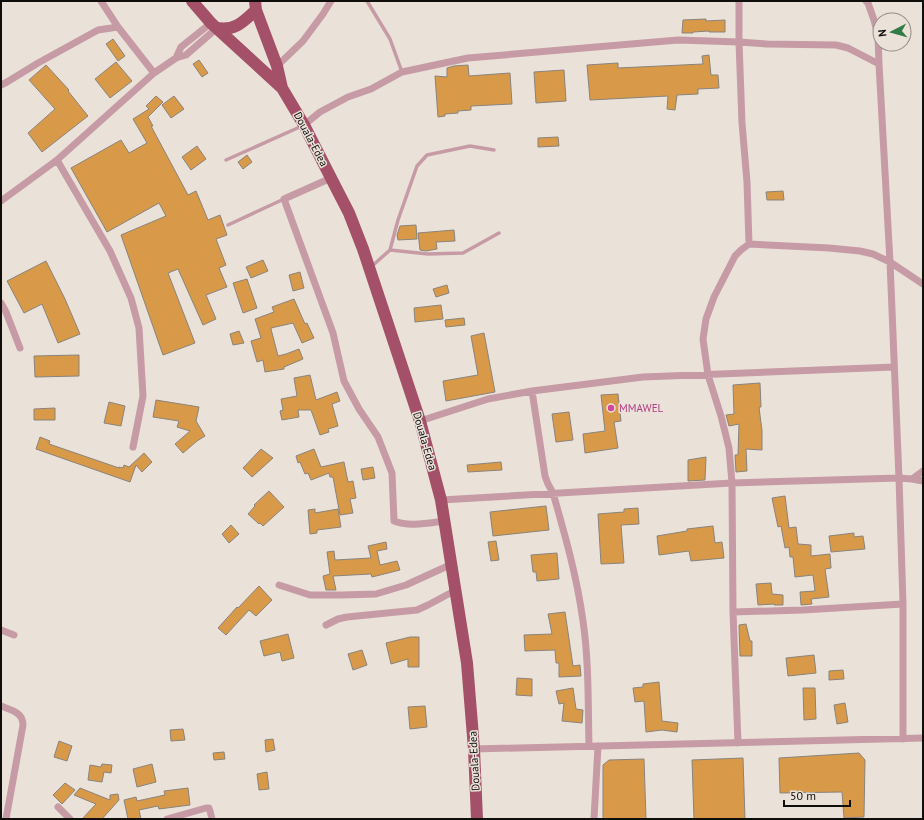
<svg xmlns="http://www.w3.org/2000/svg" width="924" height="820" font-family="'PT Sans',sans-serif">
<rect width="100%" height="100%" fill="#eae2d9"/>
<!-- building -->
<path fill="#d89a49" stroke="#8a837b" d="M706,19V21L725,20V32H709V31L693,32V33H682L683,20Z
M113,39L125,56L118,61L106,44Z
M709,55L711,75H718L719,88L698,89V94L677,95L675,110L667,109L668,96L590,100L587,65L618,63V68L703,64L702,56Z
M199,60L208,73L202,77L193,64Z
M116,62L132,81L110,98L95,79Z
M46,65L69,90L68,91L88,116L42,152L28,133L55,109L29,80Z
M468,65L469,76L510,73L512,104L471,106V110L458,111V113L445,114V116L438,117L435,76L447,77V68L454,66Z
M564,70L566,101L536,103L534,72Z
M156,96L163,102L148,117L153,126H151L188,195L196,191L208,220L220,215L227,235L216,239L226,265L219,268L227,287L206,295L216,319L203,325L178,269L168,273L195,343L163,355L121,235L166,216L159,203L107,232L71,168L121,140L129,153L147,143L133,119L149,109L146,106Z
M174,96L184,109L171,118L162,105Z
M558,137L559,146L538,147V138Z
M197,146L206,159L191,170L182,157Z
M247,155L252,162L243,169L238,162Z
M783,191L784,200H767L766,192Z
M416,225L417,239L398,240L397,235L400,226Z
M454,230L455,241L436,242L437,249L426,251L420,250L418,233Z
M263,260L268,271L251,278L246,267Z
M46,261L65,299L80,334L58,343L42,304L24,313L7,281Z
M300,272L304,288L293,291L289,275Z
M247,279L257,308L243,313L233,283Z
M447,285L449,293L436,297L433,289Z
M294,299L305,324L307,323L314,338L302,343L293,323L271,328V329L278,356L286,354L299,349L303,359L284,367V369L265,372L263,360L257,362L251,341L261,338L255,319L274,312L272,307Z
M441,305L443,319L415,322L414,308Z
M464,318L465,325L446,327L445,320Z
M239,331L244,343L233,345L230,334Z
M484,333L495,392L446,401L443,381L478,375L471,336Z
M79,355V376L35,377L34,356Z
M310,375L316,400L337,392L340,401L332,404L338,426L328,429L329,432L320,435L311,410H298L299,417L282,420L280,411L283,410L281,399L297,396L294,378Z
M760,383L761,407H759L762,431V450L746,449L747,471L736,472L735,455H738L739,424L729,426L726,415L734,414L733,385Z
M618,394L621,421L614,422L618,448L585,453L583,434L605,431L601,395Z
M156,400L199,407L196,421L205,436L197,441L183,453L175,444L190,431L177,427L179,421L153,417Z
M109,402L125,406L121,426L104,423Z
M55,408V420H34V409Z
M569,412L573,440L556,442L552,414Z
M40,437L50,441L49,444L119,468V467L123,468L124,465L129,467L144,453L152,462L142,472L136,465L130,482L36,449Z
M261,449L273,458L252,477L243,468Z
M314,449L321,467L344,462L348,482L353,481L356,498L350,499L353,513L340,515L333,477H330L329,473L311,480L308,473L305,474L300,462L298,463L296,456Z
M706,457L705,480L688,481V460Z
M501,462L502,470L468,472L467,465Z
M373,467L375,478L363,480L361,469Z
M269,491L284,507L263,526L260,523L259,524L248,514L255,506L254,505Z
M785,496L789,528L796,527L798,544L811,545V556L830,554L831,568L825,569L829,597L811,599L812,604L801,605L800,592L815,591L813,575L795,577L793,557H790L789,547L785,548L781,526L778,527L772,498Z
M546,506L549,530L493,536L490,512Z
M638,508L639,524L621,525L624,563L601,564L598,514L624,512V509Z
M315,509V513L338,509L341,527L317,530V533L310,534L308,510Z
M231,525L239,534L229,543L222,534Z
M713,526L715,543L722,542L724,558L691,561L689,551L659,555L657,536L687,531V529Z
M854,533V537L863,536L865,549L831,552L829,536Z
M496,541L499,560L491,561L488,542Z
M386,542L387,549L377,551L380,565L397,561L400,570L372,577L371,574L333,576L336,590H326L323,576L330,574L327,552L334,551L335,560L371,558L368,546Z
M557,553L559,579L537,581L536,572H533L531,555Z
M771,583L772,594L783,595V605H774V604L758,605L756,584Z
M259,586L272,600L256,616L249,610L226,635L218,628L237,607L238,608Z
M565,612L573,666L580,665L581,676L559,677V663H556L555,650L525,651L524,635L552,634L548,614Z
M746,624L750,641H752V656H740L739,625Z
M288,634L294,658L282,661L280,652L264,656L260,641Z
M410,637H419V667H408V659L391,664L386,643Z
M362,650L367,665L353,670L348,654Z
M814,655L816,673L788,676L786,658Z
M843,670L844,679L829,680V671Z
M517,678L532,679V696L516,695Z
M659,682L662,721L678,723L677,732L662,730L646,732L644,701L635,702L633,688L643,687V684Z
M573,688L576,709L583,710L582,723L562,721L564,703L559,704L556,691Z
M803,688H815L816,719L804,720Z
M845,703L848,722L837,724L834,705Z
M425,706L427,727L410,729L408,707Z
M183,729L185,740L171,741L170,730Z
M273,739L275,750L266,752L265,740Z
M59,741L72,746L67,761L54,757Z
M224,752L225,759L214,760L213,753Z
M859,753L865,760L864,817L844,818L842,792L780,793L779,758Z
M743,758L745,819H694L692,760Z
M644,759L646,819H603V765L609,760Z
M102,764L112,765L111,773L104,772L102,782L88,780L90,765L101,767Z
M152,764L156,782L137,787L133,769Z
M267,772L269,789L259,790L257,774Z
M65,783L75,790L62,804L53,795Z
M80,788L110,800V795L118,794L119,800L102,819H82L96,804L74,795Z
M188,788L190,805L159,809L158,806L139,810L141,819H128L124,800L136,797L137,801L165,795L164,791Z"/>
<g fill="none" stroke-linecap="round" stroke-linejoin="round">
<!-- service -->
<path stroke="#c79ba5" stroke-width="3.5" d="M367,1L390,39L402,72
M226,160L302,126
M228,225L284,199
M390,250L428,254L463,253L499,233
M372,266L390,250L398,220L417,166L427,155L470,146L494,150"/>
<!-- minor -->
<path stroke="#c79ba5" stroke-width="7" d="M101,1L118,27L154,73
M739,1V42L742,123L747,182L749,244
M866,1L868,3L874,20L878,36L879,64
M176,58L181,47L211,23
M277,66L303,41L323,14L331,1
M1,85L7,82L38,63L98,30L118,27
M304,125L320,112L348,97L371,89L402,72L468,58L678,40L739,42L767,44L836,45L848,48L879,64L890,262L899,478L903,604V739
M57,160L110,251L131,298L139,328L143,396L133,447
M331,178L284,199L333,333L344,381L359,409L378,437L392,473L394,521C409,527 428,523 444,521
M1,201L57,160L154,73L176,58L186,55L217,28
M1,303L6,312L20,348
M532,391L545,476L548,484L553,493C565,535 577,577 583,621C589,662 588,705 589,746
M420,421L488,399L532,391L643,377L894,367
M912,479L923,471
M441,500L732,483L899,478L912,479L923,481
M279,585L310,595H342L376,594L406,585L452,564
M733,612L803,610L903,604
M326,625L338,619L347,617L417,610L428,605L456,590
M1,630L14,635
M1,706C11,710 23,712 23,725L6,819
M738,743L733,612L732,483L729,448L721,416L708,375L703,339L706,319L714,297L735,256L741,250L749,244L829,248L860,251L873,254L890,262L923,284
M474,749L923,738
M58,807L70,819
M167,819L206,808H209L210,811L212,819
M594,819L598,746"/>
<!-- trunk -->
<path stroke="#a35068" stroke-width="12" d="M192,1L211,23L282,88L304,125L331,178L349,213L363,249L420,421L441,500L467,663L474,749L477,819
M255,1L256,10L277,66L282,88
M217,28C235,31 243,22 256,10"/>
</g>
<!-- markers -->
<circle fill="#d1479c" stroke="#eae2d9" stroke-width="1.5" cx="611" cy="408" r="4"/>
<g text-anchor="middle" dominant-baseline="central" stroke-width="3" stroke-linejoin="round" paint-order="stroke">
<!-- street labels -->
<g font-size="11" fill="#100e0b" stroke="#eae2d9">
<text transform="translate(311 139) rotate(62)">Douala-Edea</text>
<text transform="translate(425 441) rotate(74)">Douala-Edea</text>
<text transform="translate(474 761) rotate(-93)">Douala-Edea</text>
</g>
<!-- hotel labels -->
<g font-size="11" fill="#b23c85" stroke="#eae2d9" text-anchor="start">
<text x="619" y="408">MMAWEL</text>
</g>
</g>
<!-- border -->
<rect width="924" height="820" fill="none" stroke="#100e0b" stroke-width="4"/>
<!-- north arrow -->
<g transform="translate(892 32) rotate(264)"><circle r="19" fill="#eae2d9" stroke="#938d87"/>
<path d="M0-3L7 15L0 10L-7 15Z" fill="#327b47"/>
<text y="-6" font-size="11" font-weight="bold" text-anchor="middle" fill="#100e0b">N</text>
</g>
<!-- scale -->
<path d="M784 800v6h66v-6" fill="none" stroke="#100e0b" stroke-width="2"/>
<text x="790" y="800" font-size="12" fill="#100e0b" stroke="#eae2d9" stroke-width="3" paint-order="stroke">50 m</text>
</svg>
